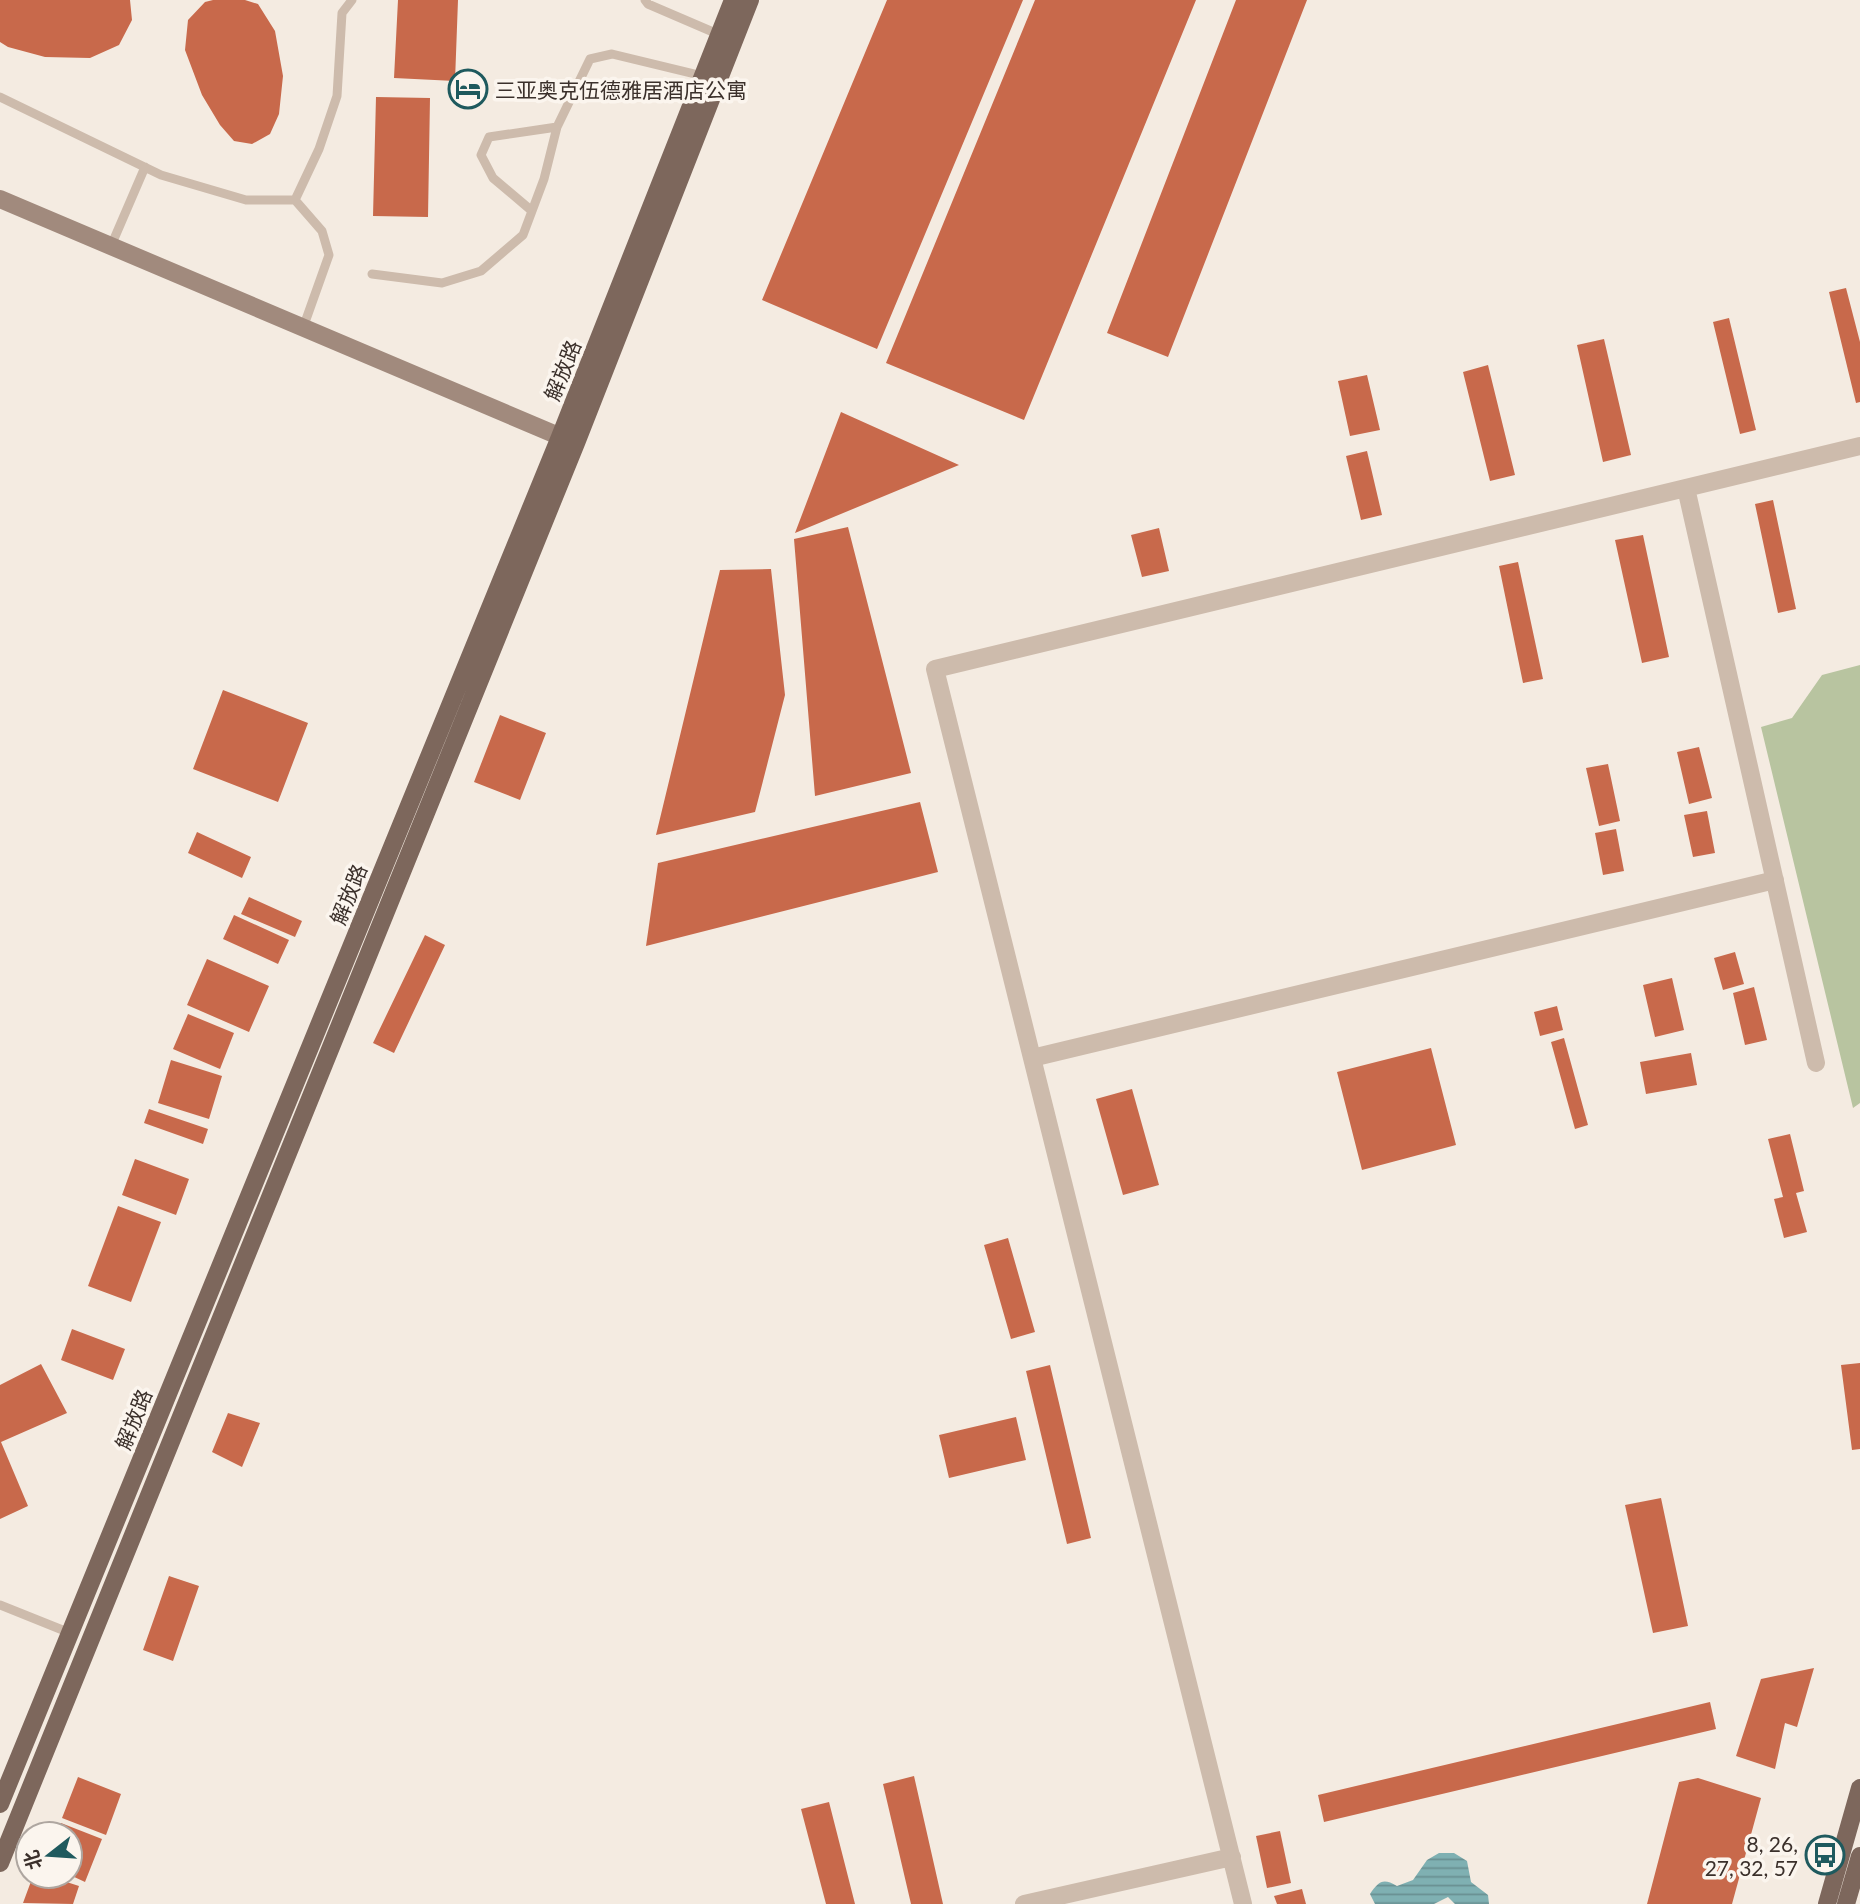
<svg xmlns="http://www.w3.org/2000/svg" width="1860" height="1904" font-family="Lato,'Noto Sans SC',sans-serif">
<defs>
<pattern id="water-rules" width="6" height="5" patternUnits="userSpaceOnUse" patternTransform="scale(1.75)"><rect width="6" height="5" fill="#7fb0b2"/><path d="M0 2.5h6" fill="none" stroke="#699091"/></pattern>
</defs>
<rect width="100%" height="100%" fill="#f4ebe1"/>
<!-- pitch -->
<path fill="#b8c4a0" d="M1860,665V1103L1853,1108L1761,727L1792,718L1822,675Z"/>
<!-- water -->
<path fill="url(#water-rules)" d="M1439,1853H1454L1467,1861L1471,1882L1488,1895L1489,1904H1455L1448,1897L1434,1904H1375L1370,1894C1379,1881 1383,1878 1397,1886L1413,1880L1427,1860Z"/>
<!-- building -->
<path fill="#c8694b" d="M0,0H130L132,20L119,45L90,58L45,57L8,47L0,42Z
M213,0H245L258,4L275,31L283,76L279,114L270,134L252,144L234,141L220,125L202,95L185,50L188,20L205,2Z
M398,0H458L455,81L394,78Z
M887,0H1023L877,349L762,300Z
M1035,0H1196L1024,420L886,363Z
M1236,0H1307L1168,357L1107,333Z
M376,97L430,98L428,217L373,216Z
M1846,288L1860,342V402L1856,403L1829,292Z
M1729,318L1756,430L1740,434L1713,322Z
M1604,339L1631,455L1603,462L1577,345Z
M1488,365L1515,475L1490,481L1463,372Z
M1367,375L1380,430L1350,436L1338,381Z
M841,412L959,465L795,533Z
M1367,451L1382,515L1361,520L1346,456Z
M1773,500L1796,609L1778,613L1755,504Z
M848,527L911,773L815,796L794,539Z
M1159,528L1169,571L1142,577L1131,535Z
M1643,535L1669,657L1642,663L1615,540Z
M1518,562L1543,679L1523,683L1499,566Z
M771,569L785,695L755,812L656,835L720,570Z
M223,690L308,723L278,802L193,769Z
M500,715L546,733L520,800L474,782Z
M1699,747L1712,798L1689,804L1677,752Z
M1608,764L1620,821L1599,826L1586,768Z
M920,802L938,872L646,946L658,863Z
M1707,811L1715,853L1693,857L1684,815Z
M1616,829L1624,871L1603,875L1595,833Z
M197,832L251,857L242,878L188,853Z
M249,897L302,921L295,937L241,914Z
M234,915L289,940L278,964L223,939Z
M425,935L445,945L394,1053L373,1043Z
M1735,952L1744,984L1723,990L1714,958Z
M207,959L269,986L249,1032L187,1005Z
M1672,978L1684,1030L1655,1037L1643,985Z
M1754,987L1767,1040L1745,1045L1733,993Z
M1557,1006L1563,1030L1540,1036L1534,1012Z
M188,1014L234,1033L220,1069L173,1049Z
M1564,1038L1588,1125L1575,1129L1551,1042Z
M1431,1048L1456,1145L1362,1170L1337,1072Z
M1691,1053L1697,1085L1646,1094L1640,1062Z
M171,1060L222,1076L209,1119L158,1103Z
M1132,1089L1159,1185L1123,1195L1096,1099Z
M149,1109L208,1129L203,1144L144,1123Z
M1790,1134L1804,1191L1796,1193L1807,1232L1784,1238L1774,1199L1783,1197L1768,1139Z
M135,1159L189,1179L176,1215L122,1195Z
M118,1206L161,1222L131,1302L88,1286Z
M1008,1238L1035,1332L1011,1339L984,1245Z
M72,1329L125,1349L113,1380L61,1360Z
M1860,1363V1449L1852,1450L1841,1365Z
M41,1364L67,1413L1,1442L28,1506L0,1519V1385Z
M1050,1365L1091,1538L1067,1544L1026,1371Z
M228,1413L260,1423L242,1467L212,1452Z
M1016,1417L1026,1460L949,1478L939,1435Z
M1661,1498L1688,1626L1653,1633L1625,1505Z
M169,1576L199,1586L173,1661L143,1650Z
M1814,1668L1797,1727L1785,1723L1775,1769L1736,1756L1761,1679Z
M1710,1702L1716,1729L1324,1822L1318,1795Z
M914,1776L943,1904H911L883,1784Z
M78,1777L121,1794L106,1835L62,1818Z
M1698,1778L1761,1798L1732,1904H1647L1679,1782Z
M829,1802L855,1904H826L801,1809Z
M61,1823L102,1839L85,1882L70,1875V1834H57Z
M1280,1831L1291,1883L1267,1888L1256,1836Z
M33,1876H48L79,1886L73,1904L23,1903Z
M1302,1889L1306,1904H1277L1274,1896Z"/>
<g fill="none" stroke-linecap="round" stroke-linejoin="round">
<!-- lane -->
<path stroke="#cdbbac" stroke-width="9" d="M645,0L648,4L720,35
M0,97L161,175L246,200H295
M532,211L493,178L481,155L489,137L557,127
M111,246L145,167
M372,274L442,283L481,271L523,235L544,179L557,127L590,59L612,54L703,76
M303,328L329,255L322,231L295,200L319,149L337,96L342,13L352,0
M0,1605L70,1633"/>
<!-- street -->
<path stroke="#cdbbac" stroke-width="18" d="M1686,488L1816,1063
M1032,1058L1775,880
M1024,1904L1232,1857
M1243,1904L935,669L1860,446"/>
<!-- secondary -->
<path stroke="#a18a7d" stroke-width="18" d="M0,199L573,442"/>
<!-- primary -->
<path stroke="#7d675c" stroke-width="18" d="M0,1804L560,437L733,0
M0,1863L576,443L750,0
M1827,1904L1860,1788
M1846,1904L1860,1856"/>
</g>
<!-- icons -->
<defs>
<symbol id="hotel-ring" viewBox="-11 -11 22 22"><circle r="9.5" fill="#fbf5ee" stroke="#1f5a5e" stroke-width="1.5"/><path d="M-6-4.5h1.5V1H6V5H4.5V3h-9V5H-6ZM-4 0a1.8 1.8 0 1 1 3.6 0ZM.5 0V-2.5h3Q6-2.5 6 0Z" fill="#1f5a5e"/></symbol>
<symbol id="bus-ring" viewBox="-11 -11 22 22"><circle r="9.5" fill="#fbf5ee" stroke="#1f5a5e" stroke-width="1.5"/><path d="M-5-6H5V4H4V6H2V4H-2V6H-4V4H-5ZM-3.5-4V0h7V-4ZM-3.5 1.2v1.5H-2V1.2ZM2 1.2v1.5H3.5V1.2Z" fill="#1f5a5e"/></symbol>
</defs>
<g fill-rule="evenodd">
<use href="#hotel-ring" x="446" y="67" width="44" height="44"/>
<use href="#bus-ring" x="1803" y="1833" width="44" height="44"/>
</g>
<g text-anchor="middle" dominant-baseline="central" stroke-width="7" stroke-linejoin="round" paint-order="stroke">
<!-- poi labels -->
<g font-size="21" fill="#3b302b" stroke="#fbf5ee" text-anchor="start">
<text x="495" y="89">三亚奥克伍德雅居酒店公寓</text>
<text x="1798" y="1843" text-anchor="end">8, 26,<tspan x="1798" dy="24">27, 32, 57</tspan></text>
</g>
<!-- street labels -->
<g font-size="21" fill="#3b302b" stroke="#fbf5ee">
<text transform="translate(562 370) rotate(-68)">解放路</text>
<text transform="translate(348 894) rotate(-68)">解放路</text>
<text transform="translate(133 1419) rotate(-68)">解放路</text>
</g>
</g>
<!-- north arrow -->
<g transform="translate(49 1855) rotate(253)"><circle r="33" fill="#fbf5ee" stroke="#aea6a0" stroke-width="2"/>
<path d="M0-5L12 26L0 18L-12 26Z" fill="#1f5a5e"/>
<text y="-10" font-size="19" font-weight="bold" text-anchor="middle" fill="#3b302b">北</text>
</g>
</svg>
